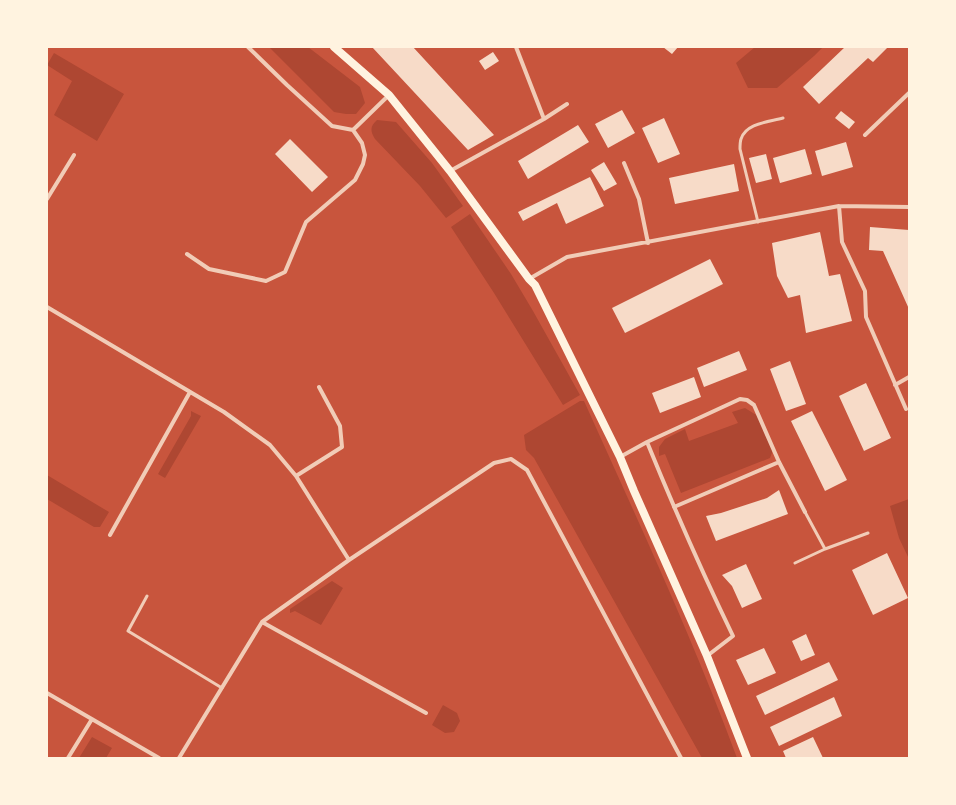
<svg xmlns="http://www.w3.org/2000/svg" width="956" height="805" font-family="'Libre Baskerville',serif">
<rect width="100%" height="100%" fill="#c8553d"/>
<!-- green -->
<path fill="#ae4732" d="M269,47H308L360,87L365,103L356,114H346L334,112Z
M755,47H823L814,56L777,88H748L736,63Z
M54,53L124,94L97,141L54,115L72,81L47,65Z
M377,120L396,122L432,163L463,206L446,218L420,186L375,139C370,131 370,126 377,120Z
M470,214L511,274L533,311L580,395L563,405L494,293L451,227Z
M580,401H584C637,519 692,636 737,758H702L534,458L526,450L524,435Z
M745,408L761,418L774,447L770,458L681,493L665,454L659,456V447L665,439L685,429L689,441L738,423L732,412Z
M191,411L201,416L165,478L158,474L191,416Z
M47,475L109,512L100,527H94L47,499Z
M909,499V559L899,538L890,506Z
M332,581L343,588L321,625L295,611L290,613V609Z
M443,705L457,713L460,721L454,732L445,733L432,725Z
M92,737L112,748L106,758H79Z"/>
<!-- building -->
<path fill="#f7dbc8" d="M372,47H413L494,135L468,150Z
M663,47H678L672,54Z
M845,47H888L873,62L868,58L819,104L803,87Z
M493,52L499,61L485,70L479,61Z
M622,110L635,133L608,148L595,124Z
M841,111L855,122L849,129L835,118Z
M664,118L680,154L658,163L642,128Z
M578,125L589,142L528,179L518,161Z
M290,139L328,177L312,192L275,154Z
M846,142L853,167L822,176L815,151Z
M805,149L812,174L780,183L773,158Z
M766,154L772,179L756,183L749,158Z
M604,162L617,184L604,191L591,170Z
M734,164L739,191L675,204L669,178Z
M590,177L604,206L566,224L557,203L523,221L518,212Z
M870,227L909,230V309L883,251L869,250Z
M820,232L829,276L840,274L852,321L806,333L800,295L788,298L777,276L772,243Z
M710,259L723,284L625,333L612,308Z
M739,351L747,370L704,387L697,368Z
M790,361L806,404L786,411L770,369Z
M694,377L701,397L660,413L652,393Z
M866,383L891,438L864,451L839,396Z
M812,411L847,480L825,491L791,421Z
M779,490L788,514L716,541L706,516L721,513L767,498Z
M887,553L908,598L873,615L852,570Z
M746,564L762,599L742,608L732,586L722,575Z
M806,634L815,655L801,661L792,641Z
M764,648L776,673L748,685L736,660Z
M829,662L838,680L765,715L756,696Z
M834,697L842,716L779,746L770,727Z
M813,737L823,758H786L783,751Z"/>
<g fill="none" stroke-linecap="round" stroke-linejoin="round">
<!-- service -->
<path stroke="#f1ccb7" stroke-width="3" d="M758,222L740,149C740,146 740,142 741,139C746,123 769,122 783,118
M805,512L825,549L868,533
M795,563L825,549
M147,596L128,631L222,688"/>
<!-- minor -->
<path stroke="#f1ccb7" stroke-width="4" d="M248,47L287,85L332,126L353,130L389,95
M516,47L544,119
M865,135L909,93
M624,163L639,199L648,243
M450,171L544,119L567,104
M47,199L74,155
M839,206L842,242L865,291L866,317L906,409
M187,254L209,269L266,281L285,272L306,222L355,180L363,164L365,155L362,143L353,130
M529,279L567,257L839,206L909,207
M47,307L224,412L270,445L296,476L349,560
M895,385L909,377
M647,442C674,508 702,572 733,636L707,656
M620,457L647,442L740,399L747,400L754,405L779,462L805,512
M296,476L342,447L340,426L319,387
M674,507L779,462
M110,535L190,392
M262,622L426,713
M47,693L159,758
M68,758L92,719
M179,758L262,622L349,560L494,463L511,459L527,470L681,758"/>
<!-- secondary -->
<path stroke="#fff3e0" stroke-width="8" d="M334,47L389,95L450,171L529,279L535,285L620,457L634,491L707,656L747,758"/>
</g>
<!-- border -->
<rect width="956" height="805" fill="none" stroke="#fff3e0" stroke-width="96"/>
</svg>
